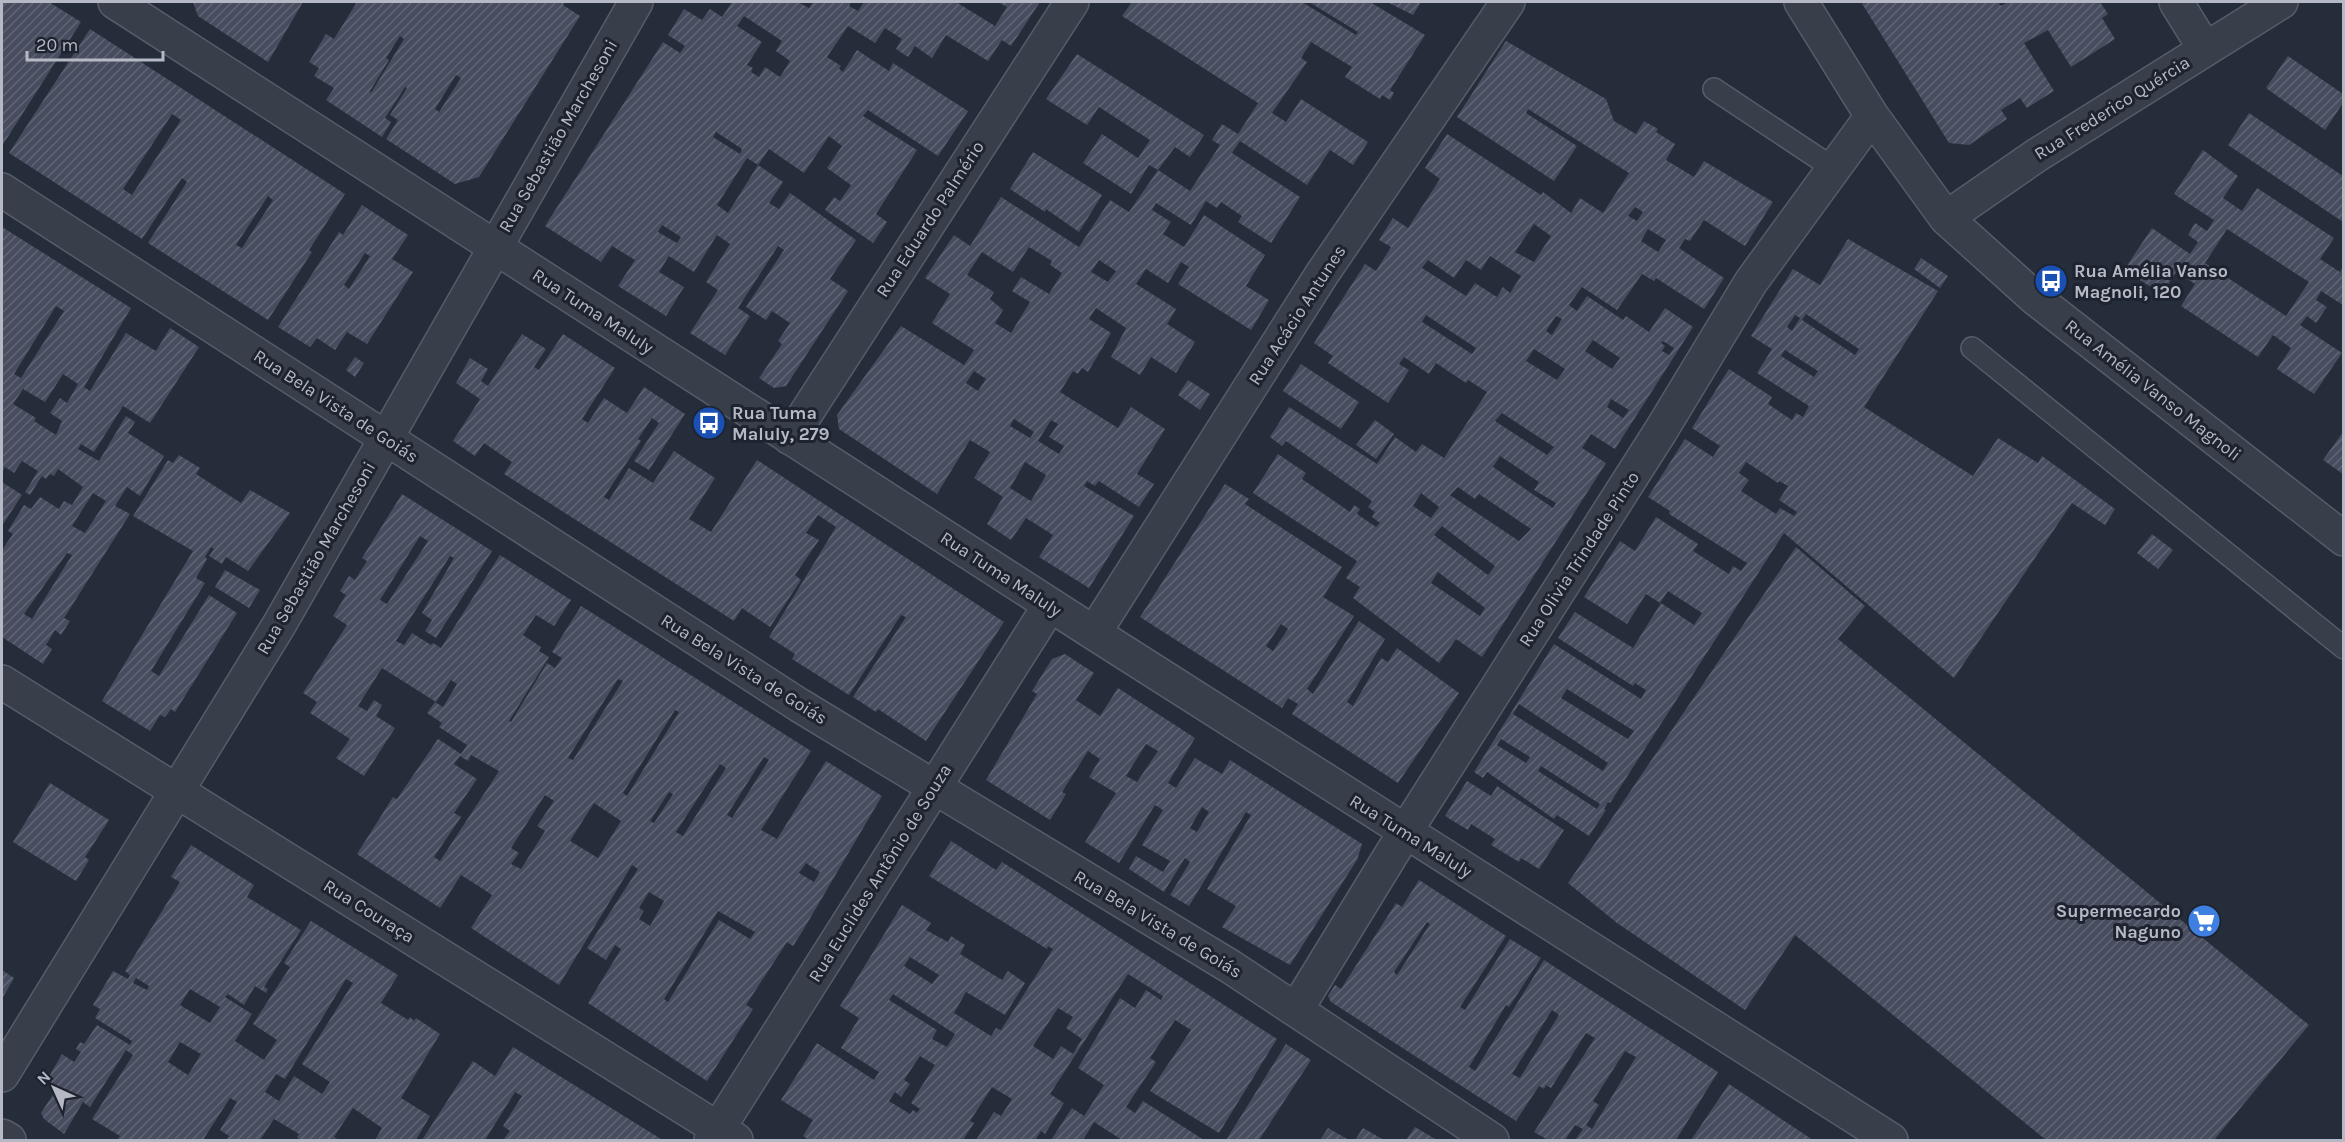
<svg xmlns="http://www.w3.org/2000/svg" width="2345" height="1142" font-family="Karla,sans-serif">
<defs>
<pattern id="building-hatch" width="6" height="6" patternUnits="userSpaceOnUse" patternTransform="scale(1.5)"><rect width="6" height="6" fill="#474d5e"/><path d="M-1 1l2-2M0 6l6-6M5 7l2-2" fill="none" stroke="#5f6574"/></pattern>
</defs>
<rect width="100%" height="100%" fill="#252c3a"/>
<!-- building -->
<path fill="url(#building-hatch)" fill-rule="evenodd" d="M2,2H49L81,22L2,146Z
M193,2H303L268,62L198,16Z
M357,2H565L563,5L580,16L479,177L455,184L386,139L398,120L390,115L407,88L405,87L385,118L391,122L382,137L326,100L334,88L314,76L319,68L309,62L326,34L334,39ZM400,36L404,39L371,93L370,91L389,60L386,58ZM456,75L461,78L439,112L435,109Z
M732,2H798L809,8L813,2H851L849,6L858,11L864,2H956L995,26L1007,7L998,2H1040L1011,46L1002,40L988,61L946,35L932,58L915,46L908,57L896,49L902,39L885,28L875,43L848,26L827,57L841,66L839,69L843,72L857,50L889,71L893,63L968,111L938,156L868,110L863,116L917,150L876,214L887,222L873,243L825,210L834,197L840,201L851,185L827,168L842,146L829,136L804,173L769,149L758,165L783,182L769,203L779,209L790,193L856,240L830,279L848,291L786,386L774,388L759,378L782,344L778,341L790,323L772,311L766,320L746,307L784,250L778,246L738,308L750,316L725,355L690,333L718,290L706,282L730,244L717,235L694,272L669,256L659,272L684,287L666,316L618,286L635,260L612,246L601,262L545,226L663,42L680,53L685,46L668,35L684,9L702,20L710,9L722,17ZM744,16L782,41L776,51L790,61L780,77L765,67L759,77L751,72L753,68L747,65L762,42L737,26ZM716,132L742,149L740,154L713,137ZM747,158L758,165L728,213L717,205ZM662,225L681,237L677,243L658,232Z
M1132,2H1302L1356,35L1358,32L1309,2H1370L1425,35L1390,90L1394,93L1390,100L1382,95L1380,99L1345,77L1352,67L1311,42L1301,58L1307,62L1272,113L1286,122L1301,99L1368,142L1353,165L1330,150L1307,185L1240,141L1232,153L1300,197L1271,243L1238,222L1242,216L1221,202L1217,208L1206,201L1191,225L1156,203L1152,210L1171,222L1163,234L1184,247L1204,215L1265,255L1246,286L1269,300L1251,330L1178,284L1189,267L1181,262L1168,283L1146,269L1136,284L1176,309L1167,324L1195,342L1176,373L1151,357L1140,375L1111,357L1126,328L1096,308L1089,319L1111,333L1088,372L1082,368L1078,374L1073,371L1060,392L1118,428L1131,407L1165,429L1137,474L1154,484L1139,507L1099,481L1095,486L1087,481L1084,486L1134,516L1089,588L1039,557L1053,535L1026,518L1011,540L987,524L1003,497L974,478L990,452L970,440L937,494L839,429L837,415L901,326L964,365L974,350L932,323L950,294L925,278L954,235L970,246L1001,197L1079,247L1110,200L1129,212L1158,170L1190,191L1220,145L1212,140L1222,124L1238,134L1258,103L1122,16ZM1029,247L1052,261L1050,265L1062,273L1049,294L1021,277L1012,291L1030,302L1011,333L995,323L1003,310L990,299L994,292L967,275L982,252L1013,272ZM1099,260L1116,271L1108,282L1091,272ZM974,371L986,379L978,391L966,383ZM1014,419L1034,432L1030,438L1010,426ZM1051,420L1058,424L1049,437L1064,446L1059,454L1038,441ZM1025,462L1046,475L1031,501L1010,488Z
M1387,2H1421L1413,15Z
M1861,2H1998L2001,6L2008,2H2100L2108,14L2102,18L2115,39L2071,67L2048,30L2024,43L2054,91L2027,108L2020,98L2001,110L2007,119L1969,145L1949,143Z
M90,29L345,194L309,250L312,252L268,320L148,243L187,182L182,178L142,239L9,153ZM172,114L181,120L132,195L123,189ZM268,196L273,200L242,248L236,245Z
M1506,41L1606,99L1614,121L1636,134L1644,121L1658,129L1656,132L1675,144L1666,160L1694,177L1704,161L1773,202L1745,246L1704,220L1690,241L1685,239L1679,248L1724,278L1704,309L1656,278L1654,281L1642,274L1617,310L1582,287L1569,305L1577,311L1587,296L1623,320L1626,316L1649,332L1665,308L1693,327L1615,449L1591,434L1582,448L1606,463L1482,657L1456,639L1439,663L1353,598L1360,587L1346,578L1357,561L1253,493L1278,454L1306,473L1302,479L1350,512L1354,505L1360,509L1357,514L1376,527L1380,523L1372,517L1375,512L1368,507L1372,501L1286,441L1282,446L1270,437L1289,407L1377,464L1395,437L1416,452L1422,444L1444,458L1487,392L1468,380L1466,383L1436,363L1429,374L1404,357L1399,364L1409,370L1388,403L1328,363L1333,356L1314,343L1365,264L1376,271L1391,247L1379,240L1393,218L1408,228L1440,179L1425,168L1447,134L1541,195L1543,192L1571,213L1580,198L1603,213L1629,173L1528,109L1526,113L1577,146L1554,181L1457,117ZM1635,207L1643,212L1637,221L1628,216ZM1534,224L1551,236L1534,262L1515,252ZM1648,229L1666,240L1658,252L1641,241ZM1490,256L1521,276L1510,293L1503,287L1497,297L1475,283L1466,296L1422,268L1428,260L1454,278L1466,260L1481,270ZM1426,315L1476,348L1472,354L1422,322ZM1556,316L1562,319L1552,335L1546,331ZM1593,340L1620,358L1612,369L1585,351ZM1663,341L1674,348L1669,355L1662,351L1665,346L1661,343ZM1534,349L1565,369L1557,380L1526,361ZM1611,399L1629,410L1623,418L1607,407ZM1502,413L1554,447L1547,455L1495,421ZM1500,456L1539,482L1534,490L1556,503L1553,508L1493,467ZM1458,487L1475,499L1479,494L1531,529L1519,541L1450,495ZM1421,493L1439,507L1431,518L1413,506ZM1442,526L1495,566L1488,575L1434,535ZM1438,572L1485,608L1480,616L1431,583Z
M1077,54L1204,135L1190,157L1175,147L1158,170L1149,165L1131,194L1083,163L1102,134L1138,158L1150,140L1099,107L1087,125L1046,99Z
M2288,56L2343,94V103L2325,130L2266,88Z
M2249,113L2343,176V222L2228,145Z
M2203,150L2238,176L2223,198L2242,211L2257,188L2334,238L2320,259L2340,272L2343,267V305L2321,291L2316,300L2327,307L2316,323L2307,316L2300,325L2342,353L2314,394L2277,369L2291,348L2273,335L2258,357L2181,306L2195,284L2176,272L2162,294L2124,270L2152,228L2190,254L2198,242L2188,235L2195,223L2207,231L2214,220L2174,194ZM2227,229L2309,282L2286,316L2205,263Z
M1033,152L1102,195L1079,232L1046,209L1045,212L1010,189Z
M362,205L408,235L392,259L413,272L367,344L347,332L335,350L317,338L310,347L278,327L339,232L343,235ZM365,253L370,256L349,289L344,285Z
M2,227L131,308L84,387L90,391L126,333L156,351L170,328L199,347L150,423L123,406L94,452L81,444L78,449L99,461L126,416L135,422L128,433L164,456L140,496L127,487L115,506L130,514L64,618L70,621L61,635L55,630L46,645L52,649L43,664L2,637V550L13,534L8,531L24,505L31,509L40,497L59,509L64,501L72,505L83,487L58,469L54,476L50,474L46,479L42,476L30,495L25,492L38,471L22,461L14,473L5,467L2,473ZM56,306L64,311L21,378L14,374ZM63,374L78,384L67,403L60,398L50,413L62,421L56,435L34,421L36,418L13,404L23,389L45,402ZM93,493L106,501L85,533L72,526ZM67,553L72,555L32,619L24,614Z
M1848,239L1938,291L1864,407L1973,476L1998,438L2038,463L2042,456L2115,509L2105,525L2072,503L1954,678L1784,533L1610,803L1608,802L1604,809L1606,810L1589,836L1557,815L1554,819L1487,772L1483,778L1474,772L1554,644L1641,699L1646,690L1635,683L1633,686L1558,638L1575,612L1633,648L1661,603L1694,625L1702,613L1668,591L1660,603L1646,594L1627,624L1584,597L1620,541L1635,551L1656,517L1698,544L1693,551L1729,574L1733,566L1741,571L1747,563L1669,514L1670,511L1648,497L1685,439L1713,457L1720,446L1692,428L1729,369L1772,397L1768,404L1792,420L1796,413L1803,417L1809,406L1757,373L1772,349L1751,336L1793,269L1820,285ZM1806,314L1859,349L1855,355L1802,320ZM1795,315L1800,318L1792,331L1787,327ZM1785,350L1818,371L1814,377L1781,356ZM1746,462L1778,483L1779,481L1788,486L1779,500L1797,512L1794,516L1780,508L1776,514L1741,491L1749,480L1739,473ZM1567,689L1634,731L1628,739L1561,698ZM1519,704L1608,763L1603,771L1513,714ZM1501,739L1530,757L1526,763L1497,745ZM1541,766L1600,804L1597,809L1538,771Z
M1921,258L1948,276L1940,288L1914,269Z
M522,334L546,349L534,367L539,370L563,334L615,368L582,419L588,423L604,398L627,413L644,387L685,414L649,470L634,461L659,423L652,418L638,439L641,441L604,497L609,500L629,468L653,483L674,451L715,478L689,519L711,532L757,460L1004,622L926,741L878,709L876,712L853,697L906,617L901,615L849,695L792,659L795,654L769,637L836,527L818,515L806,533L819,540L795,575L801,580L770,627L742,608L734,621L504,474L512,462L484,443L475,456L453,441L480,399L456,383L470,358L488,369L481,381L488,386Z
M355,357L364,363L355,377L346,370Z
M1301,364L1359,402L1341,429L1283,391Z
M1188,380L1210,394L1200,410L1178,395Z
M1375,420L1394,434L1376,459L1356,445Z
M2343,432V474L2323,460Z
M179,455L200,468L196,474L241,503L250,490L290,513L248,571L226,557L222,564L209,556L214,549L211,547L205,557L207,559L196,578L205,583L151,671L159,676L209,595L237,613L175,712L171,709L165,717L160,715L150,731L102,701L193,551L133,516L168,460L173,463Z
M2,482L22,495L2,526Z
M1225,484L1249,499L1245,504L1342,567L1323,597L1354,616L1307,689L1313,694L1359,621L1385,639L1347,702L1353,706L1381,658L1388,662L1397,648L1459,693L1398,783L1292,714L1298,704L1288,698L1282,708L1140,617ZM1281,624L1288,629L1273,651L1266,646Z
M402,494L492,551L436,638L425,631L432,620L422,613L454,558L450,556L396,641L404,645L412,633L431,645L433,643L441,648L500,555L571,600L554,626L536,615L523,635L541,647L539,651L549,657L509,721L511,722L547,663L555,668L562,658L552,652L581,606L811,751L761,830L777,839L826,761L882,796L802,932L793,946L787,942L746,1005L753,1009L707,1081L588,1003L621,949L615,945L606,960L587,948L638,869L632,865L559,985L471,928L492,895L483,889L461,875L440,908L357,854L393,797L397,799L438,739L461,754L467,745L439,727L442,723L427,713L435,702L443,707L457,684L451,680L436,702L382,668L358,706L367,711L374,700L382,705L376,716L395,728L364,776L336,758L350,739L310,713L317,702L303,693L347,625L333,616L346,595L340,591L349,576L355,580L367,561L362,558ZM420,536L428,541L387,604L380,600ZM618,679L623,681L608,704L573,760L568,758ZM675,710L679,712L627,796L623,793ZM471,755L499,771L440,861L434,857L461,817L454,813L477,779L454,764L460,756L468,761ZM764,757L769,760L732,818L727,815ZM720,764L726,768L683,836L676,832ZM669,792L673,794L654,823L650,821ZM545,795L554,801L537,826L545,831L521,869L511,864L519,853L511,848ZM594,803L621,821L598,858L570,841ZM806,863L820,872L814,882L799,873ZM649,892L664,901L650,926L639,919L644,911L639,908ZM718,911L755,932L750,939L719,920L668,1002L664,999Z
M2152,534L2173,550L2158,569L2137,553Z
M1796,547L1865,606L1838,639L2309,1025L2214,1140H2046L1795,935L1745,1010L1617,923L1568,883Z
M225,570L260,590L249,608L215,587Z
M1065,654L1094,673L1076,700L1100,716L1118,688L1195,738L1168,783L1176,788L1195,758L1222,774L1230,760L1362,844L1357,860L1290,965L1222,927L1236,906L1207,889L1251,815L1246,812L1189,906L1170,895L1190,862L1185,858L1164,892L1129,869L1136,856L1163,872L1170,861L1142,845L1163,810L1155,805L1119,863L1085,842L1116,793L1089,777L1100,759L1088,751L1062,792L1066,794L1050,820L986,780L1037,694L1032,691L1052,659ZM1146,744L1158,751L1137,782L1126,776ZM1202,807L1209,812L1197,832L1190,828Z
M1467,781L1491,796L1497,786L1564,830L1539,869L1521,858L1519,862L1491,845L1495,839L1471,824L1468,830L1445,816Z
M50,783L109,820L85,857L89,860L76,881L13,842Z
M951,841L996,870L1002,862L1277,1039L1219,1133L1150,1091L1191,1030L1175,1020L1150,1058L1156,1062L1126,1107L1135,1113L1143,1101L1204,1140H1122L1094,1122L1083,1140H1051L1072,1108L1084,1116L1104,1085L1078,1068L1120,998L1135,1008L1146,990L1161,1000L1163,996L1128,974L1050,1094L1064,1103L1045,1134L1041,1131L1035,1140H976L994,1112L1001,1116L1012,1099L992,1087L970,1121L974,1123L963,1140H809L803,1136L813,1120L781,1100L817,1043L874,1080L879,1072L841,1048L859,1018L840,1006L902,905L931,923L926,930L948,942L951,936L965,945L960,954L1002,980L1008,971L1025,983L1005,1015L966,992L954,1013L991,1036L996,1028L1001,1030L1053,949L1048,946L1047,949L929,876ZM910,957L939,975L932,984L904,966ZM893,994L955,1034L947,1047L932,1039L937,1030L889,1000ZM1058,1008L1073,1017L1066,1028L1082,1039L1073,1054L1061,1046L1053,1059L1033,1046ZM920,1056L935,1065L911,1103L920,1109L917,1113L913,1110L910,1114L889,1101L895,1092L901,1097L910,1084L904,1080Z
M191,845L254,885L247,897L301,930L264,987L268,989L266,993L255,986L244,1005L228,994L225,997L252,1014L235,1041L264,1060L277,1040L253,1024L290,967L284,963L311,921L398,975L381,1003L408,1020L410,1017L414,1021L416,1018L440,1034L401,1098L430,1116L416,1140H375L382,1128L353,1108L334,1137L339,1140H300L297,1137L299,1134L274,1119L260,1140H226L229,1136L220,1130L237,1102L230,1098L203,1140H117L120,1136L92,1119L133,1055L126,1050L90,1107L83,1102L64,1134L44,1119L41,1113L58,1087L47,1080L62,1054L74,1062L81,1052L76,1049L80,1042L84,1044L97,1025L130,1045L132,1041L95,1018L100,1009L93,1005L113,971L128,979L130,975L125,971L180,882L171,877ZM136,978L149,986L147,990L133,983ZM346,979L353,983L302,1064L330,1082L322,1094L294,1076L279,1101L265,1092L276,1074L285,1079ZM190,989L220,1007L210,1023L180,1005ZM180,1042L201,1054L188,1075L168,1062Z
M1419,880L1506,936L1460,1007L1465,1010L1510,939L1541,958L1509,1007L1506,1005L1469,1067L1475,1071L1544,960L1718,1072L1676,1140H1575L1583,1129L1575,1125L1565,1140H1548L1534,1132L1595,1038L1586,1033L1551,1088L1546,1085L1544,1089L1539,1086L1516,1121L1331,1002L1328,996L1335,985L1341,989L1396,903L1402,907ZM1427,922L1430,924L1397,975L1394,972ZM1552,1010L1559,1015L1520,1078L1512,1074ZM1625,1051L1636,1057L1592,1129L1586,1125L1599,1105L1593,1101Z
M2,970L14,978L2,999Z
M1286,1044L1311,1060L1259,1140H1226Z
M513,1047L661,1139L660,1140H503L510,1131L503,1126L522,1096L515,1092L485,1140H422L473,1061L495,1076Z
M1729,1084L1813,1140H1691Z
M1415,1127L1437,1140H1406Z
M1328,1128L1349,1140H1320Z
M1363,1128L1384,1140H1355Z"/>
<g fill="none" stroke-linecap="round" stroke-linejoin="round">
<defs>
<path id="lane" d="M1714,89L1833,168
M1972,348L2344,648"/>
<path id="street" d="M115,2L1094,633L1891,1140
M1801,2L1872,116L1946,218L2036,299L2344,539
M2176,2L2205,49
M2,190L799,705L1231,967L1492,1140
M1946,218L2037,155L2281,2
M790,438L1072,2
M1094,633L1322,274L1508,2
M2,682L736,1140
M1296,1010L1405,832L1660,432L1751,282L1872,116
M2,1075L279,625L636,2
M2,1136L9,1140
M711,1140L1050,605"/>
</defs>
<!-- lane casing -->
<use href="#lane" stroke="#575c69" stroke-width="24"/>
<!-- street casing -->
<use href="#street" stroke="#575c69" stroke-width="36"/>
<!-- lane -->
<use href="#lane" stroke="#393e4b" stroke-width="21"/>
<!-- street -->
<use href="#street" stroke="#393e4b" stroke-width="33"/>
</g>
<!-- icons -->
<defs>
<symbol id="bus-disc" viewBox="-11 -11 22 22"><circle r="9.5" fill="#1a4fb4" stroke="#1e2330"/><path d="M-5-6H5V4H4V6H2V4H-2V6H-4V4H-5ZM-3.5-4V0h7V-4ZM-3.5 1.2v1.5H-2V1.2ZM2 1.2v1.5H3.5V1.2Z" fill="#fff"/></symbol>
<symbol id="supermarket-disc" viewBox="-11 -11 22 22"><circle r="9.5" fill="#3f7fe0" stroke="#1e2330"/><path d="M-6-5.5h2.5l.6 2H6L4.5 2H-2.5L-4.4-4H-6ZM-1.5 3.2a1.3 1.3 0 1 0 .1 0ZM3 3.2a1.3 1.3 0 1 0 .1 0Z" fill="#fff"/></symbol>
</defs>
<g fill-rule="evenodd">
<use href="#bus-disc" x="2032" y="262" width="38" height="38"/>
<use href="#bus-disc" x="690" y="404" width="38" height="38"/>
<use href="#supermarket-disc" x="2185" y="902" width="38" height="38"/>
</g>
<g text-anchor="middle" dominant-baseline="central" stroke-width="6" stroke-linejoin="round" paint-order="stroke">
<!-- street labels -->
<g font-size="18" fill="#b5b9c6" stroke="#1e2330">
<text transform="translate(2112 108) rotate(-32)">Rua Frederico Quércia</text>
<text transform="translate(558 136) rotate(-60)">Rua Sebastião Marchesoni</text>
<text transform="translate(930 219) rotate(-57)">Rua Eduardo Palmério</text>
<text transform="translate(593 311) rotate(33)">Rua Tuma Maluly</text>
<text transform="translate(1297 315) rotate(-57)">Rua Acácio Antunes</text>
<text transform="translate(2153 390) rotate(38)">Rua Amélia Vanso Magnoli</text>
<text transform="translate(336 406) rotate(33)">Rua Bela Vista de Goiás</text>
<text transform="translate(316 558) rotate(-60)">Rua Sebastião Marchesoni</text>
<text transform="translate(1579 559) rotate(-57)">Rua Olivia Trindade Pinto</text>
<text transform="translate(1001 574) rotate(33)">Rua Tuma Maluly</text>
<text transform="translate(744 669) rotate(32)">Rua Bela Vista de Goiás</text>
<text transform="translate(1411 836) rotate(32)">Rua Tuma Maluly</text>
<text transform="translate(880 873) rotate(-58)">Rua Euclides Antônio de Souza</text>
<text transform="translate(369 911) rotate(32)">Rua Couraça</text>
<text transform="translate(1158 924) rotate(31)">Rua Bela Vista de Goiás</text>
</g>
<!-- poi labels -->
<g font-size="18" font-weight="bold" fill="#b5b9c6" stroke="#1e2330" text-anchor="start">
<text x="2074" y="271">Rua Amélia Vanso<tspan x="2074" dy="21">Magnoli, 120</tspan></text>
<text x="732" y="413">Rua Tuma<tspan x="732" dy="21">Maluly, 279</tspan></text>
<text x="2181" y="911" text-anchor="end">Supermecardo<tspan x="2181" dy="21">Naguno</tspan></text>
</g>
</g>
<!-- border -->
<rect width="2345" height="1142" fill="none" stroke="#b5b9c6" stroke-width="6"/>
<!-- north arrow -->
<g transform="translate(54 1088) rotate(315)" stroke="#1e2330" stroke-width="4.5" paint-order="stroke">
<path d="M0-4.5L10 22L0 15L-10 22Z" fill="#b5b9c6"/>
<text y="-9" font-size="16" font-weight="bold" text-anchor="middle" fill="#b5b9c6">N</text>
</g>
<!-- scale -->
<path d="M27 51v9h136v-9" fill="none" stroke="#b5b9c6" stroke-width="3"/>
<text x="36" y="51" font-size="18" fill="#b5b9c6" stroke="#1e2330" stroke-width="4.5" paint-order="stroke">20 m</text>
</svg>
